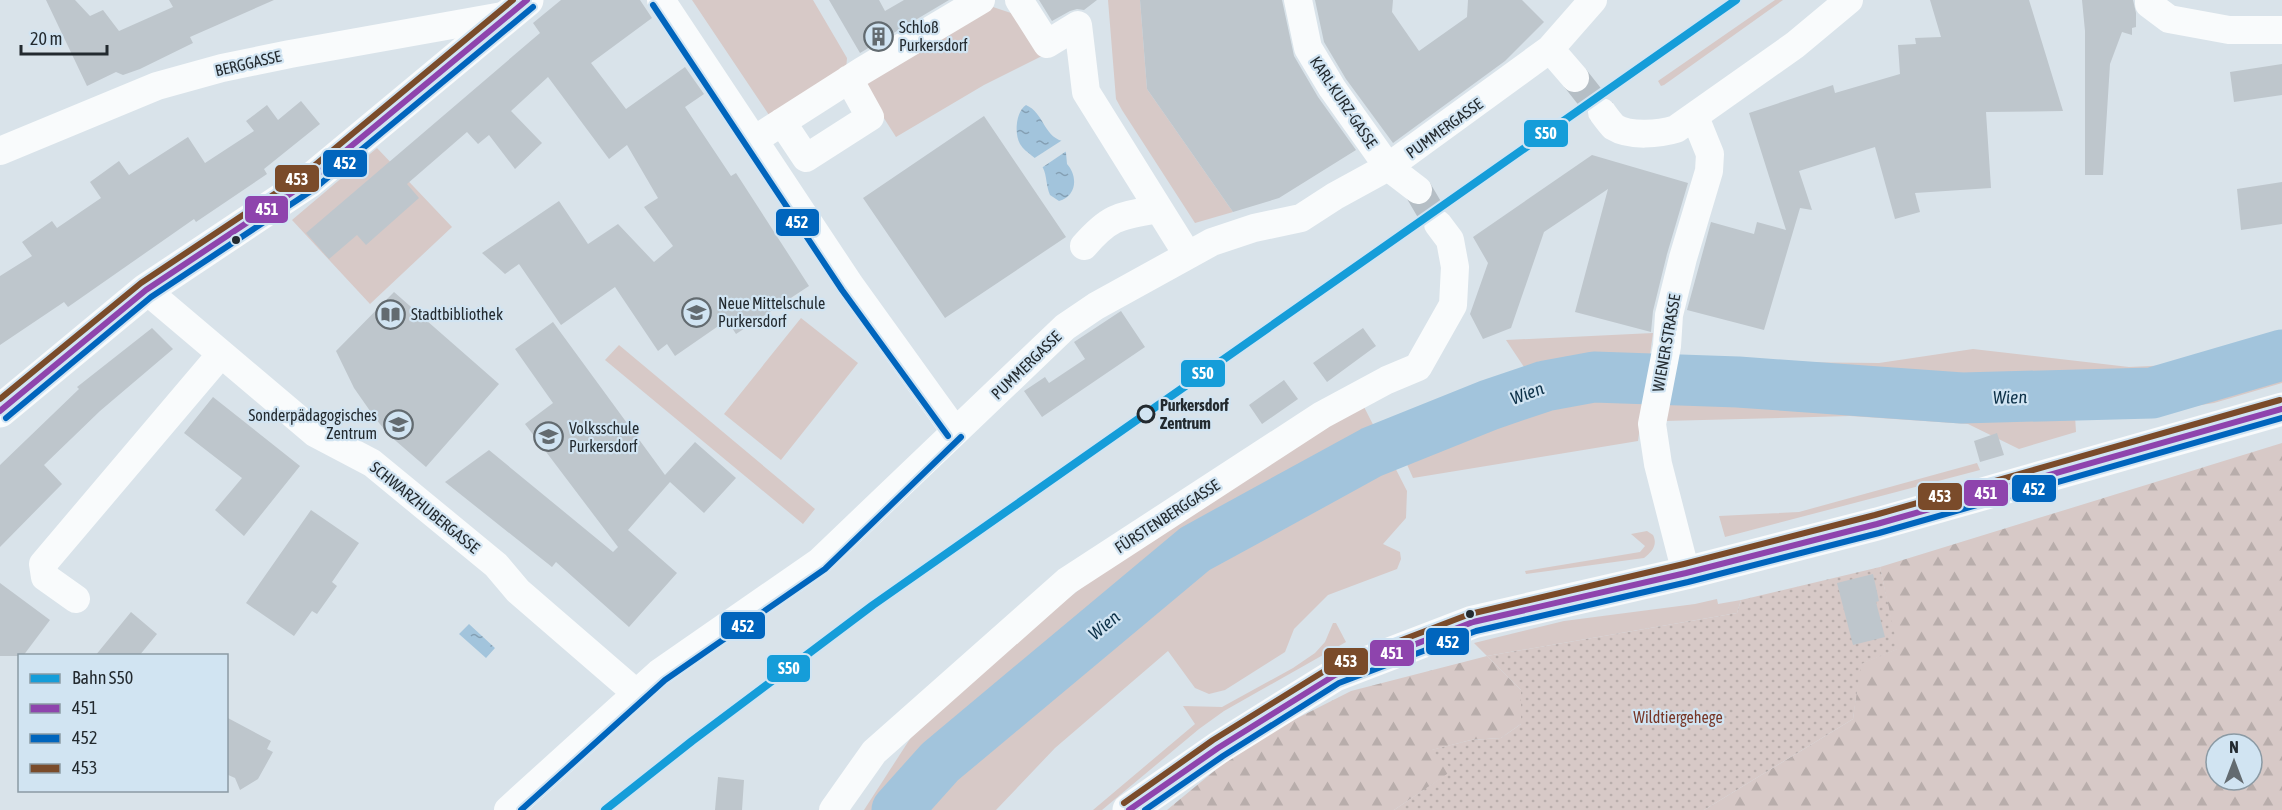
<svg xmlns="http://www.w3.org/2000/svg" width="2282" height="810" font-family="'Asap Condensed',sans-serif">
<defs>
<pattern id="forest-firs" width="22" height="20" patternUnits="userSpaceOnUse" patternTransform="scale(1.5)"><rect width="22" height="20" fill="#d7c9c7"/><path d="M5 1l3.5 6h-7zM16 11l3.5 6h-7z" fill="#b8adab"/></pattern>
<pattern id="park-dots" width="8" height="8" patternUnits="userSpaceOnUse" patternTransform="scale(1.5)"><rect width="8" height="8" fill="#d7c9c7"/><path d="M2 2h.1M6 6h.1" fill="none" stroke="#b8adab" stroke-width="1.8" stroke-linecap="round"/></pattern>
<pattern id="water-ripples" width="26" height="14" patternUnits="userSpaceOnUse" patternTransform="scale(1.5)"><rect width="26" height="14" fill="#a2c4dc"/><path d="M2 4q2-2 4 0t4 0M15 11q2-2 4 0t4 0" fill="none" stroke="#849fb3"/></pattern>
</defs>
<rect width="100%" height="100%" fill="#d9e3ea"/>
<!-- green -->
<path fill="#d7c9c7" d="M692,0H813L847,58L846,70L771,118Z
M1108,0H1140L1147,89L1233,212L1195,223L1122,110L1116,99Z
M1775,0H1783L1664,85L1661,86L1658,81Z
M990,6L1014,14L1044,55L984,85L896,137L864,87L866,79Z
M377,148L452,227L370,304L292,220Z
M801,318L858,363L781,460L724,414Z
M1653,333L1638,441L1413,478L1389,424L1524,367L1506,340Z
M2282,337V383L2214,403L2144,414L2075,416L2076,432L2019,449L1968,424L1850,416L1664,421L1679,361L1879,363L1973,349L2129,367L2172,365Z
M619,345L815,509L803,524L605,360Z
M1362,403L1407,491L1406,518L1383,544L1400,552L1401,559L1397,569L1328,595L1294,629L1285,652L1225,690L1209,694L1195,688L1168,651L1055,748L996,810H864L930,708L1099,574Z
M1977,463L1980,470L1725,537L1719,516L1799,512Z
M1647,531L1653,535C1658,545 1652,552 1644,558L1526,574L1525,571L1640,552L1645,546L1631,534Z
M1717,599L1718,604L1741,600L1737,613L1487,656L1474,643L1564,621L1695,604Z
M1333,623H1336L1346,642L1224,711L1199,729L1102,810H1093L1195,724L1183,706L1222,707L1293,668L1315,653L1325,642Z"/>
<!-- forest -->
<path fill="url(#forest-firs)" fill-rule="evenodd" d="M2282,443V810H1704L1853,719L1860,664L1897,649L1880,567ZM2216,744H2252V780H2216Z
M1487,656L1521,690V724L1501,738L1471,740L1432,750L1454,770L1394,810H1167L1248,743L1351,691Z"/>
<!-- park -->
<path fill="url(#park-dots)" d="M1880,567L1898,649L1861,664L1853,719L1704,810H1394L1453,770L1431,750L1471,740L1501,738L1521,724V690L1487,656L1737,613L1741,600Z"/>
<!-- water -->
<path fill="url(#water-ripples)" d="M1026,105C1044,113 1043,135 1062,141L1066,153L1067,164C1078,176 1077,196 1059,201L1050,195C1046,186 1047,176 1043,168C1038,157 1026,154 1020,144C1014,134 1016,111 1026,105Z
M469,624L495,648L486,658L459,634Z"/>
<!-- pier -->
<path fill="#d9e3ea" d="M1064,139L1068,150L1040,169L1033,159Z"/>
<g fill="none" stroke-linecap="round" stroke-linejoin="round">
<!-- river -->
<path stroke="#a2c4dc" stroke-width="51" d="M897,810L940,762L1195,549L1372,452L1489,405L1545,386L1594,377L1738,382L1962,398L2152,393L2282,355"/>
</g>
<!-- building -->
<path fill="#bec6cc" d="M46,0H75L90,16L103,10L119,31L173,7L169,0H274L190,37L193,43L140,69L123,75L116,72L87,86Z
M561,0H640L652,18L591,63L626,109L685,67L704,94L685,107L731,176L736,173L809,286L736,334L727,320L675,356L667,344L658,351L615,287L561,325L519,264L505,274L482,253L559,201L588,244L618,224L654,262L673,246L644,207L658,198L627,145L609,159L548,77L511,111L542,143L515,169L489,135L478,144L467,132L407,184L419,198L366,245L357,235L329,259L306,233L540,33L533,23Z
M829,0H879L885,11L904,0H949L860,53Z
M1039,0H1097L1084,10L1077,9L1070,11L1052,21Z
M1140,0H1282L1294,56L1318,97L1356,150L1279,198L1233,212L1147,89Z
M1315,0H1393L1392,12L1419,51L1467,17L1468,0H1522L1544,22L1505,61L1393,143L1346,79L1324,42Z
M1930,0H2029L2063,111L1986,112L1991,188L1915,193L1920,212L1895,219L1875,147L1799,171L1812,210L1800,208L1764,330L1687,310L1711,222L1754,234L1757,222L1786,230L1749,113L1833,85L1835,93L1900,74L1898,45L1916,44L1915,38L1941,37Z
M2082,0H2133L2136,13V27L2132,28V35L2122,32L2110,64L2103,175H2085V31Z
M2282,64V95L2234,102L2230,72Z
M301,101L320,124L264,169L267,174L196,222L194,219L68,307L64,302L0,345V276L32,256L22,242L52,221L57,228L101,198L90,182L119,161L129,175L188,137L205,163L254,131L246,121L267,105L278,120Z
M984,116L1066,237L945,318L863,198Z
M1592,155L1688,183L1667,254L1653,311L1651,332L1575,312L1608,189L1544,232L1511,328L1483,339L1470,314L1488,263L1473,237Z
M2282,182V224L2241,230L2237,189Z
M394,292L499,384L426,467L389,435L375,418L354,388L336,351Z
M1121,311L1145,347L1042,417L1024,391L1045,377L1049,383L1085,359L1074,342Z
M553,322L665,475L695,442L736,478L704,513L670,482L628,530L677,573L629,627L556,562L552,567L445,482L489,450L613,552L618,547L525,424L553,403L515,349Z
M152,328L173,349L100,411L44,465L62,484L0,547V465L79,389L77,387Z
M1363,328L1376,346L1327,382L1313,363Z
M1284,380L1298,399L1262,424L1249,405Z
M213,397L300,466L244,536L215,510L242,478L184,433Z
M1997,433L2004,455L1980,462L1974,441Z
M311,510L359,543L332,582L337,586L317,614L312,611L294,636L246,603Z
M1873,574L1879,601L1876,602L1885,637L1853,645L1837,583Z
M0,583L50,620L23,656H0Z
M131,612L157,634L139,656H95Z
M226,717L271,741L267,749L273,752L258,779L240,790L235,778L226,774Z
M718,777L744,780L742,810H715Z"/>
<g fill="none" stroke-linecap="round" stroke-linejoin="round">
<!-- minor-tunnel -->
<path stroke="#b5bec5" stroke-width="28" stroke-dasharray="28 14" stroke-linecap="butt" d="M1575,78L1602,112
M1418,190L1438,224"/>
<!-- minor -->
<path stroke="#f9fbfc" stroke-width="28" d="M661,0L850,285L955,431
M1019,0L1047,44L1078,25L1086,92L1187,254
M1298,0L1308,48L1332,88L1388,167L1418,190
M2149,0V4L2169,19L2229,30H2282
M1550,49L1575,78
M1602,112C1605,116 1610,123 1614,127C1630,137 1660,134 1676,129L1795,45L1849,0
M782,122L806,158L870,117L849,79
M754,140L862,71L981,0
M0,151L157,86L222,68L290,54L508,15
M1084,246C1111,215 1120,216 1159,209
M146,290L315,433L372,463L496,565L518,591L636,693
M1686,573L1658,464L1652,424L1667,346L1669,315L1683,258L1709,171L1710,154L1695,117
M76,599L45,577L43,564L221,354
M508,810L659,673L819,562L1065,327L1096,306L1212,242L1254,228L1301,218L1335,196L1388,167L1550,49L1593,0
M833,810L874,752L1067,581L1322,415L1387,380L1418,367L1453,305L1455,267L1450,240L1438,224"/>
<!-- major -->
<path stroke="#f9fbfc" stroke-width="33" d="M0,411L146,290L308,182L527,0
M1129,810L1218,748L1335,675L1473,622L1686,573L1877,524L2282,409"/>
<defs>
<path id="bus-1" d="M0,411L146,290L308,182L527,0
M1129,810L1218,748L1335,675L1473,622L1686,573L1877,524L2282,409"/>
<path id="bus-2" d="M653,5L842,290L948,436
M6,418L151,297L314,189L533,7
M521,810L665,680L825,569L961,437
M1145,810L1223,756L1339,683L1476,631L1688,582L1879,533L2282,418"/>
<path id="bus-3" d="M0,399L141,283L303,175L513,0
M1124,803L1213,740L1331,667L1470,614L1684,564L1875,515L2280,400"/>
</defs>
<!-- bus-1 casing -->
<use href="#bus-1" stroke="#d1e4f2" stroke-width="10"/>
<!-- bus-2 casing -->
<use href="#bus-2" stroke="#d1e4f2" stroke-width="10"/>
<!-- bus-3 casing -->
<use href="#bus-3" stroke="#d1e4f2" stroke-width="10"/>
<!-- bus-1 -->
<use href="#bus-1" stroke="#8e44ad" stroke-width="6"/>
<!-- bus-2 -->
<use href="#bus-2" stroke="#0065bd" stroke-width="6"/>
<!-- bus-3 -->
<use href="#bus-3" stroke="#7a4b2a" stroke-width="6"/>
<defs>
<path id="rail-1" d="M605,810L692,741L873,605L1736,0"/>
</defs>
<!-- rail-1 casing -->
<use href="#rail-1" stroke="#d1e4f2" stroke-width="12"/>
<!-- rail-1 -->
<use href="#rail-1" stroke="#159dd9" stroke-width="8"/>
</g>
<!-- icons -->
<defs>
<symbol id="building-ring" viewBox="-11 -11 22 22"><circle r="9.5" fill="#d1e4f2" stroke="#636b70" stroke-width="1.5"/><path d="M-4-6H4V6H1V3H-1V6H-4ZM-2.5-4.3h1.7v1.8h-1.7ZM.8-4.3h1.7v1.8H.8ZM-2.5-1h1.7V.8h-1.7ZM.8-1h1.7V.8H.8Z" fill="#636b70"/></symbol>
<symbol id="school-ring" viewBox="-11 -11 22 22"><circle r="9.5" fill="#d1e4f2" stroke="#636b70" stroke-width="1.5"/><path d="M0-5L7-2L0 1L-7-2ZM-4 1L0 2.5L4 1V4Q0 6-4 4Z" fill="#636b70"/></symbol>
<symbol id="library-ring" viewBox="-11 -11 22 22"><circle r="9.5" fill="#d1e4f2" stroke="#636b70" stroke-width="1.5"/><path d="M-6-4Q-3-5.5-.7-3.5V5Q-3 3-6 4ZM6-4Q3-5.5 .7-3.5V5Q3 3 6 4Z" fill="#636b70"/></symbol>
</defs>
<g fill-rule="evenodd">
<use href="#building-ring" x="862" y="20" width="33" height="33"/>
<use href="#school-ring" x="680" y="296" width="33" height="33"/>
<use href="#library-ring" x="374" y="298" width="33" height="33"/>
<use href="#school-ring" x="382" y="408" width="33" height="33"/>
<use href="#school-ring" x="532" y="420" width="33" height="33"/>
</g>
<!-- markers -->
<g fill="#232a2f" stroke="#d1e4f2" stroke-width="2">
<circle cx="236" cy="240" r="5"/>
<circle cx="1470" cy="614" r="5"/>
</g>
<circle fill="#d1e4f2" stroke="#232a2f" stroke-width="3" cx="1146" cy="414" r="8"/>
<g text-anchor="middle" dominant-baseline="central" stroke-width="4.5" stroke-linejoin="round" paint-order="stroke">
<!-- poi labels -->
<g font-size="16" fill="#232a2f" stroke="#d1e4f2" text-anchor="start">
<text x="899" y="27">Schloß<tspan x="899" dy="18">Purkersdorf</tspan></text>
<text x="718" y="303">Neue Mittelschule<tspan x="718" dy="18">Purkersdorf</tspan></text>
<text x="411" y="314">Stadtbibliothek</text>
<text x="377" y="415" text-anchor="end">Sonderpädagogisches<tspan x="377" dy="18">Zentrum</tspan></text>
<text x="569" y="428">Volksschule<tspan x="569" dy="18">Purkersdorf</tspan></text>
</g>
<!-- street labels -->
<g font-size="16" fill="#232a2f" stroke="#d1e4f2">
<text transform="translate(248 63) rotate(-13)">BERGGASSE</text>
<text transform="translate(1344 102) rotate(56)">KARL-KURZ-GASSE</text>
<text transform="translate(1444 128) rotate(-36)">PUMMERGASSE</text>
<text transform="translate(1666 343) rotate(-80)">WIENER STRASSE</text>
<text transform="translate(1026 365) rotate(-44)">PUMMERGASSE</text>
<text transform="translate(425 507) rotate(39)">SCHWARZHUBERGASSE</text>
<text transform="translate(1167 516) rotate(-33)">FÜRSTENBERGGASSE</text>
</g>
<!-- stop labels -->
<g font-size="16" font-weight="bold" fill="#232a2f" stroke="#d1e4f2" text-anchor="start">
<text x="1160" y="405">Purkersdorf<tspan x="1160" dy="18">Zentrum</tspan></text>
</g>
<!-- park labels -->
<g font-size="16" fill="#773626" stroke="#d1e4f2">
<text x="1678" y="717">Wildtiergehege</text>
</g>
<!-- water labels -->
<g font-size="18" font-style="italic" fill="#0d3148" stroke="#d1e4f2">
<text transform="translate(1527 393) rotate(-20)">Wien</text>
<text transform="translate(2010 397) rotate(-1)">Wien</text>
<text transform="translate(1104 625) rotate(-40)">Wien</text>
</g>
</g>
<g stroke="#d1e4f2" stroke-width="2">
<rect x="1523" y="119" width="46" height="29" rx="6" fill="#159dd9"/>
<rect x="322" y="149" width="46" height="29" rx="6" fill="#0065bd"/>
<rect x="274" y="164" width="46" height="29" rx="6" fill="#7a4b2a"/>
<rect x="244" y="195" width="45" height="29" rx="6" fill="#8e44ad"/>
<rect x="775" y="208" width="45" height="29" rx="6" fill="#0065bd"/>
<rect x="1180" y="359" width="46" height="29" rx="6" fill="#159dd9"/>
<rect x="2011" y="474" width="46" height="29" rx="6" fill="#0065bd"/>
<rect x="1963" y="479" width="46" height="28" rx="6" fill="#8e44ad"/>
<rect x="1917" y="482" width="46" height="29" rx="6" fill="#7a4b2a"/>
<rect x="720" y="611" width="46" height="29" rx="6" fill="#0065bd"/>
<rect x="1425" y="627" width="45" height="29" rx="6" fill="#0065bd"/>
<rect x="1369" y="639" width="46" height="28" rx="6" fill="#8e44ad"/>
<rect x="1323" y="647" width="46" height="29" rx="6" fill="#7a4b2a"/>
<rect x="766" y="654" width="45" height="29" rx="6" fill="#159dd9"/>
</g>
<g font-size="16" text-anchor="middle" font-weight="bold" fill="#fff">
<text x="1546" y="139">S50</text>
<text x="345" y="169">452</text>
<text x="297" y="185">453</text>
<text x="267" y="215">451</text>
<text x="797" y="228">452</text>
<text x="1203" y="379">S50</text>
<text x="2034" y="495">452</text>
<text x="1986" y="499">451</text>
<text x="1940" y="502">453</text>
<text x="743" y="632">452</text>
<text x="1448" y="648">452</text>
<text x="1392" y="659">451</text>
<text x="1346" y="667">453</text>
<text x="789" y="674">S50</text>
</g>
<!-- legend -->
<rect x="18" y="654" width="210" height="138" fill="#d1e4f2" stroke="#8b9aa4" stroke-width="1.5"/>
<rect x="30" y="674" width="30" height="9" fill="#159dd9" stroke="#8b9aa4" stroke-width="1.5"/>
<text x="72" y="684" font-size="18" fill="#232a2f">Bahn S50</text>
<rect x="30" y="704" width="30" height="9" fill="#8e44ad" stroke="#8b9aa4" stroke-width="1.5"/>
<text x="72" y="714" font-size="18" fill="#232a2f">451</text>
<rect x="30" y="734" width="30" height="9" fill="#0065bd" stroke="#8b9aa4" stroke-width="1.5"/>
<text x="72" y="744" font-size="18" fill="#232a2f">452</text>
<rect x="30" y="764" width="30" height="9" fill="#7a4b2a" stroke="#8b9aa4" stroke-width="1.5"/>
<text x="72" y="774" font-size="18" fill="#232a2f">453</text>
<!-- north arrow -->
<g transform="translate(2234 762)"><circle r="28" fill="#d1e4f2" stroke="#8b9aa4" stroke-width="1.5"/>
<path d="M0-4.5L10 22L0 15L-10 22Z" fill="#636b70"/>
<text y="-9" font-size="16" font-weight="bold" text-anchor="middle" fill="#232a2f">N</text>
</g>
<!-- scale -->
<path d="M21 45v9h86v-9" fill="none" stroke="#232a2f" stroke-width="3"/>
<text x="30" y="45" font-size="18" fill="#232a2f" stroke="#d1e4f2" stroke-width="4.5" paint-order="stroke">20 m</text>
</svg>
